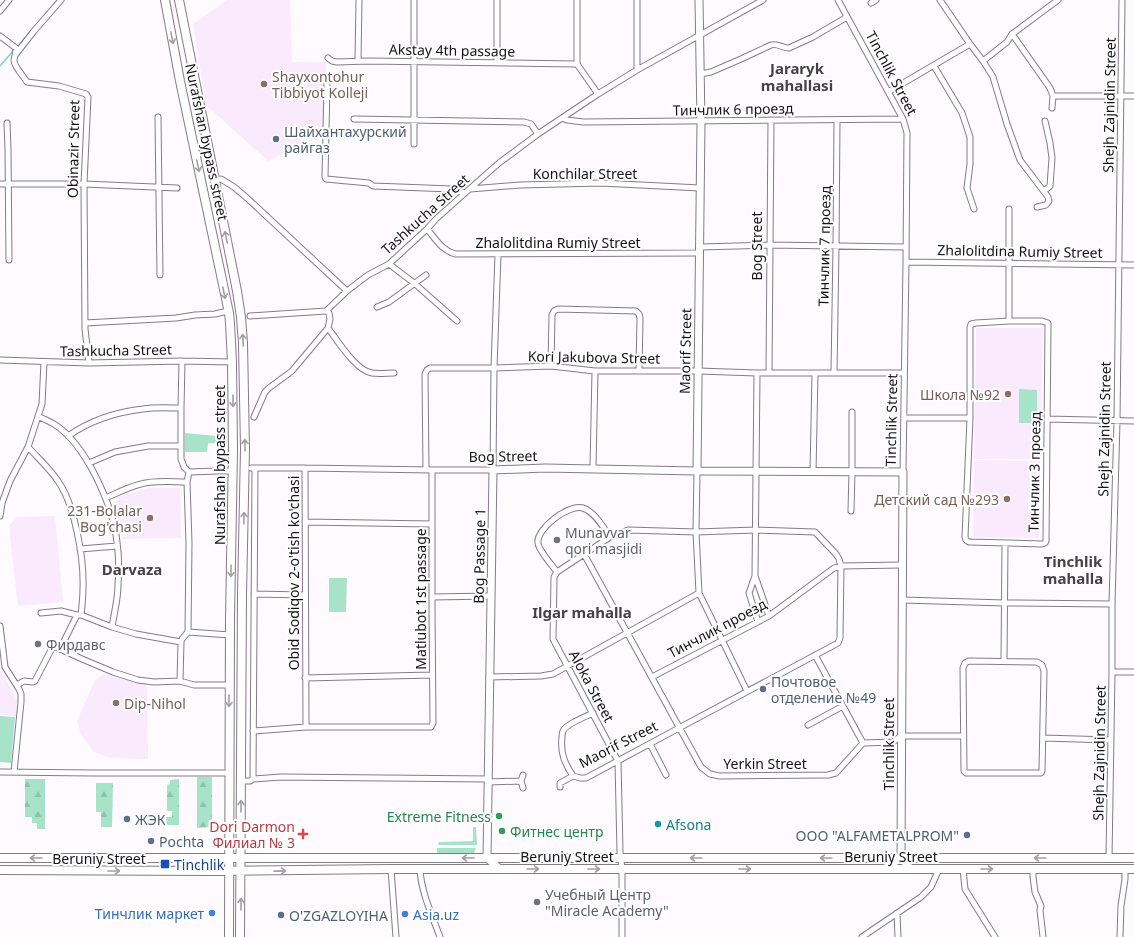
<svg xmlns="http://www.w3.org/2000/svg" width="1134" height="937" font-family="'Noto Sans',sans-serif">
<defs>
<pattern id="forest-firs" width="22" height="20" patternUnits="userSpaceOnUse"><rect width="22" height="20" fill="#a7e3c8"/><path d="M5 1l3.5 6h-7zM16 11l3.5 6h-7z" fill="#8fc2ab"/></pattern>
</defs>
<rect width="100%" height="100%" fill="#fefafe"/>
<!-- built -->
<path fill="#faeafd" d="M227,0H290L292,62H326L323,135L268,161L206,105L193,24Z
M976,328H1043L1040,459H974Z
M974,460L1040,461L1039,538L973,537Z
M148,488H180L181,538L122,539L116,498Z
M55,516L63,602L18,606L10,536V525L17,517Z
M0,669L17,700L16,716L0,715Z
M104,674L147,685L148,759L110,758L94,752L81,734L77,721L95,680Z"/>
<!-- grass -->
<path fill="#a7e3c8" d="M1019,389L1037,390V423H1019Z
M185,433L217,436L218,443H208L207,452H185Z
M329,578H347L346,612H329Z
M0,716L15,717L11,763L0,762Z
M473,827H476L477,845H438L439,842L473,841Z
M437,848H476L474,853H437Z"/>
<!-- forest -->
<path fill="url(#forest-firs)" d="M197,777H212V827L197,828Z
M25,779H45V829H37V823H32V817H25Z
M179,779V825H167L166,817H172V811H167V785L170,784V780Z
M96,783H113L112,827H101V812H96Z"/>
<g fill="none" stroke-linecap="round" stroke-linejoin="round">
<!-- stream -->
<path stroke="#80cef4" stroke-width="1.5" d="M17,47L30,32
M0,66L13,51"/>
<defs>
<path id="street" d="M414,0V144
M838,0L903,119L907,133L906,262L903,472
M940,0L970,44L983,61L993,77L1007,124L1020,160L1048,197L1049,201L1046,205L1037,207
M871,3L876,0
M0,11L9,0
M1012,34L1050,88L1053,96L1052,108
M0,36L16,48C16,54 14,57 14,61C14,66 24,77 27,82L59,86L86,94L88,97L84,184L85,329L89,363
M16,54L34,31L61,0
M328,58L332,61L337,62L368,61L577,64
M358,61L359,0
M983,61L1007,42L1012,34L1058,0
M497,63V0
M577,64V0
M577,64L598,94
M934,66L962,113L970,137V164L967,188L974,209
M637,70V0
M700,74L711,72L741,59L771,45C777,43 783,48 789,48L813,37L847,17
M327,84L325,177L326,179L369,183L373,186L452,189L465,193
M888,92L970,44
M1053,96H1134
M158,117L160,275
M563,118L567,120L583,122L903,119
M354,119L524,122L531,124L538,134
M7,123L8,149L9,260
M214,180L221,179L234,187L247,198L347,291
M0,184H84L177,188
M470,189L520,185L601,183L700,188
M1044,191L1050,186L1052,158L1050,143L1045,121
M427,229C436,239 441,250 455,254L700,253
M700,247L769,245L906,247
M906,262L1134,265
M389,264L414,283L457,321
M377,307L389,302L426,275
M250,316L326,311L347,291L368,275L389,264L427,229L436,219L465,193L499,163L538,134L598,94L637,70L763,0
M1009,321H1042L1048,323V325L1046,541L1045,543L1042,544L969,542L966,540L965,537L970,418V327L971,324L976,323Z
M1009,321V209
M85,323L176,318L195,315L215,314L228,311
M328,328C338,341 356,371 372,373C379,374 387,373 394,373
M0,360L89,363L182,361L232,362
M182,361L181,408V459L184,467L189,472
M551,366L552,315L554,311L558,309L636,311L639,314L640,318L639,371
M757,373L755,576L769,616
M769,373L771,120
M834,373L836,246L837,120
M38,416C43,419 49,421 54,424C86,444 113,506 117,542C119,556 119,571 118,585C118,599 114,614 112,627
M254,417L265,392L269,388L292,371L328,328L330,319L329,313L326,311
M904,418H970
M1047,419L1134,421
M68,436C91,420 116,412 143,409C156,407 169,408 181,408
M28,447C38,458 50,469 58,481C75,505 84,559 83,588C83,597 82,606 81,615
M89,463L115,452L148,446H181
M251,468H305L432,470H493L494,368L498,254
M305,468L306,727
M593,468L595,371
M426,470L425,374L427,370L430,368H494L551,366L595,371H698L757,373H904
M697,471L696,532L699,593L747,691
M813,472L815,373
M106,498C117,493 128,487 141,484C155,480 172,482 187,482L189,472L219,471H233
M851,511L852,472V412
M0,516L2,503L10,481L28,447L42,404L44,362
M305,522L432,524
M80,549L117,546
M584,554L701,767L710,774L720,776L828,775L836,773L863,743L893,742L901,736H963
M557,572C552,565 539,551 538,543C536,529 568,504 583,508C594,511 604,528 610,537
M755,576L749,593L758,622
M254,594L305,595
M432,597L491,596
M902,600L1005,603L1112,604
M41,613L61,611L77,615H81L112,627L136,634L181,642
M0,626L5,667L19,689L21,694V702L14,772
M188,632L230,635
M60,649L77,615
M815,655L863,743
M969,661L1037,662L1042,665L1044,671L1042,771L1041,773H966L964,771L963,668L965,663Z
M1004,661L1005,543
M1112,672H1134
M489,677L541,676L553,674L699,593
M652,677L769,616L834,568L841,566L902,565
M305,678L432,675
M180,681L181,642L182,639L188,632L189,543L187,482
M17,685L24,681L33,682L35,681L51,650L54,646L82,659L113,672L138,680L154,682L180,681L194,685H229
M593,713C585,717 566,724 563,731C562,733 562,735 562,737C560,753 565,764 573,776L580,778H586L679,728L838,643L840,638L841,566L839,559L836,554L815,532L756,530L696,532L628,530L610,537L557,572L554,577L553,639L618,761L620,852L622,869V937
M808,725L843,706
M253,731L306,727H431L433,723L432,609V470
M1043,738L1111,740
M650,744L666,775
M0,772L93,773H229
M253,779L255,468
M241,781H250L253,779L281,777L488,779
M488,782L521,781
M560,787V783L573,776
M523,788L521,781L523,775
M1109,858L1112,672V604L1117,421L1122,0
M391,869L396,937
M420,869C421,892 432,915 440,937
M963,869L965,889L995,937
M1033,869V877L1035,892L1041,906L1040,910L1043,937
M897,913L898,937
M862,937L921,897L931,887L939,869
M1120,937L1121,906L1125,879V869"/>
<path id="secondary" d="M697,471L701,122L699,0
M500,869L487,858L493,470L545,468L697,471L903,472L901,858L911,869
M884,869L901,858"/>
<path id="primary" d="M165,0L180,81L229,313L230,323L232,362L233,451L230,619L229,937
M179,0L237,291L241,317L243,343L245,449L242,594L240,937
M0,858H1134
M0,870L208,871L391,869H1134"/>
</defs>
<!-- street casing -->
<use href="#street" stroke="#847b86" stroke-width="7"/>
<!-- secondary casing -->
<use href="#secondary" stroke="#847b86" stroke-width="9"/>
<!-- primary casing -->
<use href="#primary" stroke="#847b86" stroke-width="10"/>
<!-- street -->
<use href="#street" stroke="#fff" stroke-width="5"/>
<!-- secondary -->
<use href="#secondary" stroke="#fff" stroke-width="7"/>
<!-- primary -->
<use href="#primary" stroke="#fff" stroke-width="8"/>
</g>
<!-- one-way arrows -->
<defs><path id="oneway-shaft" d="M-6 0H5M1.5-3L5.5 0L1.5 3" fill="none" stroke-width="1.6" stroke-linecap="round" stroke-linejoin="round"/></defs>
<g stroke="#a1a0a1">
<use href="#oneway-shaft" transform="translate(172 38) rotate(79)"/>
<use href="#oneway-shaft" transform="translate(198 166) rotate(78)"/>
<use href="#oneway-shaft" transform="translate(226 237) rotate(-101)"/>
<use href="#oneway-shaft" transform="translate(224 293) rotate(78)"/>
<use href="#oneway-shaft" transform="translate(243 340) rotate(-93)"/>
<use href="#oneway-shaft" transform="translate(233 401) rotate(90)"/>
<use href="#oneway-shaft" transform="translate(245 445) rotate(-91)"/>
<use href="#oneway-shaft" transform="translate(244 518) rotate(-89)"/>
<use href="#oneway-shaft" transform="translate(231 571) rotate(91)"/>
<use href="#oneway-shaft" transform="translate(229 701) rotate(90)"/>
<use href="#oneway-shaft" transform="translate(241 806) rotate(-90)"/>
<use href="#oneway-shaft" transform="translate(36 858) rotate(180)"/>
<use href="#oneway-shaft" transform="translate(468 858) rotate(-180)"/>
<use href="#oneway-shaft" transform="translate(696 858) rotate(-180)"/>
<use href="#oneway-shaft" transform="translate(826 858) rotate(-180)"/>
<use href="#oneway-shaft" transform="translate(1040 858) rotate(-180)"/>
<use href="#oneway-shaft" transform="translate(533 869)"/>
<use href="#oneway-shaft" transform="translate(594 869)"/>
<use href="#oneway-shaft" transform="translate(745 869)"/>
<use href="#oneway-shaft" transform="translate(987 869)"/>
<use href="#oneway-shaft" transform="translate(114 871)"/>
<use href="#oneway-shaft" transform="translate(280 871) rotate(-1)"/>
<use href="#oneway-shaft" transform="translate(241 904) rotate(-90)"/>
</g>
<!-- markers -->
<g fill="#8d6e63" stroke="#fff" stroke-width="1.5">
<circle cx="264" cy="84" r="4"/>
<circle cx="1008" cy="394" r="4"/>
<circle cx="1007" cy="499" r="4"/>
<circle cx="150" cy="518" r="4"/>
<circle cx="116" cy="703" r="4"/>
</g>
<g fill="#5c6f8a" stroke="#fff" stroke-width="1.5">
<circle cx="276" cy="139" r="4"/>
<circle cx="763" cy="689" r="4"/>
<circle cx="127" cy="819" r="4"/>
<circle cx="967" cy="835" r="4"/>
<circle cx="151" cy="841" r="4"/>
<circle cx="281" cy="915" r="4"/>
</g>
<g fill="#6b7280" stroke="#fff" stroke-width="1.5">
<circle cx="557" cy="540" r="4"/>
<circle cx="38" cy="644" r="4"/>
<circle cx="537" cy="902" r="4"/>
</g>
<g fill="#2e9e5b" stroke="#fff" stroke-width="1.5">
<circle cx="499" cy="816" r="4"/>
<circle cx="502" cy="831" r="4"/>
</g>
<circle fill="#0f9aa8" stroke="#fff" stroke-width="1.5" cx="658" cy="824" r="4"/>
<path fill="#e0444e" stroke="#fff" stroke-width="1.5" d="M301 828h4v4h4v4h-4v4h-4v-4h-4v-4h4z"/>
<rect fill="#1a4fb4" stroke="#fff" stroke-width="1.5" x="160" y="859" width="10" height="10" rx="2"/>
<g fill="#3f7fe0" stroke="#fff" stroke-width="1.5">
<circle cx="212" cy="913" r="4"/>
<circle cx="405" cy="914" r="4"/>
</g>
<g text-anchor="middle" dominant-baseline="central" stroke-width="4" stroke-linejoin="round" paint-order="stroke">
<!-- street labels -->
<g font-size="14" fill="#151115" stroke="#fff">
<text transform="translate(452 50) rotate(1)">Akstay 4th passage</text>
<text transform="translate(892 73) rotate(62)">Tinchlik Street</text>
<text transform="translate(1109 105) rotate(-89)">Shejh Zajnidin Street</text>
<text transform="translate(733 109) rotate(-1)">Тинчлик 6 проезд</text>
<text transform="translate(207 142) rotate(78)">Nurafshan bypass street</text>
<text transform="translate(73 149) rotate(-89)">Obinazir Street</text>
<text x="585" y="173">Konchilar Street</text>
<text transform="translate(425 214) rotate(-42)">Tashkucha Street</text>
<text x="558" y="242">Zhalolitdina Rumiy Street</text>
<text transform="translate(756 246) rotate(-90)">Bog Street</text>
<text transform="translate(824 246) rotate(-89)">Тинчлик 7 проезд</text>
<text transform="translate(1020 251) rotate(1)">Zhalolitdina Rumiy Street</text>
<text transform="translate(116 350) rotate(-1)">Tashkucha Street</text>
<text transform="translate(685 351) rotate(-89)">Maorif Street</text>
<text transform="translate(594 357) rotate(1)">Kori Jakubova Street</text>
<text transform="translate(891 420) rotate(-89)">Tinchlik Street</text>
<text transform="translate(1104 429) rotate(-89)">Shejh Zajnidin Street</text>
<text transform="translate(503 456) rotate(-1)">Bog Street</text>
<text transform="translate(219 465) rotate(-90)">Nurafshan bypass street</text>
<text transform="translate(1034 472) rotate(-89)">Тинчлик 3 проезд</text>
<text transform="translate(479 556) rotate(-89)">Bog Passage 1</text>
<text transform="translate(293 573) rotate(-90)">Obid Sodiqov 2-o'tish ko'chasi</text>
<text transform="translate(420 599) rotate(-90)">Matlubot 1st passage</text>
<text transform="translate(717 628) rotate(-28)">Тинчлик проезд</text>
<text transform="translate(592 686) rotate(62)">Aloka Street</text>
<text transform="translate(618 744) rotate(-27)">Maorif Street</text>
<text transform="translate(888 744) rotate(-90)">Tinchlik Street</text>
<text transform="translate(1099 753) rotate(-89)">Shejh Zajnidin Street</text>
<text x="765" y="763">Yerkin Street</text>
<text x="567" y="856">Beruniy Street</text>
<text x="891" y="856">Beruniy Street</text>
<text x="99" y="858">Beruniy Street</text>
</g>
<!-- education labels -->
<g font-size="14" fill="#785e54" stroke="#fff" text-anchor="end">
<text x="272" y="76" text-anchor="start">Shayxontohur<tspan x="272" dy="16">Tibbiyot Kolleji</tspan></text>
<text x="1000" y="394">Школа №92</text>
<text x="999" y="499">Детский сад №293</text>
<text x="142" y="510">231-Bolalar<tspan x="142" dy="16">Bog'chasi</tspan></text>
<text x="124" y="703" text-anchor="start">Dip-Nihol</text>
</g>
<!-- service labels -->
<g font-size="14" fill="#4e5e75" stroke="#fff" text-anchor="start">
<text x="284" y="131">Шайхантахурский<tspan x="284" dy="16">райгаз</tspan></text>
<text x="771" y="681">Почтовое<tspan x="771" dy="16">отделение №49</tspan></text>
<text x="135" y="819">ЖЭК</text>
<text x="959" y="835" text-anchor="end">OOO "ALFAMETALPROM"</text>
<text x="159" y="841">Pochta</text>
<text x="289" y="915">O'ZGAZLOYIHA</text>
</g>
<!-- worship labels -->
<g font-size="14" fill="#5b616d" stroke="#fff" text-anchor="start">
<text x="565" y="532">Munavvar<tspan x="565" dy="16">qori masjidi</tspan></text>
<text x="46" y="644">Фирдавс</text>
<text x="545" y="894">Учебный Центр<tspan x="545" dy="16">"Miracle Academy"</tspan></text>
</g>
<!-- leisure labels -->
<g font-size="14" fill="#27864d" stroke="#fff" text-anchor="end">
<text x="491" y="816">Extreme Fitness</text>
<text x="510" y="831" text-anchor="start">Фитнес центр</text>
</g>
<!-- culture labels -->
<g font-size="14" fill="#0d838f" stroke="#fff" text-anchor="start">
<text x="666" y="824">Afsona</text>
</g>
<!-- health labels -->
<g font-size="14" fill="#be3a42" stroke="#fff" text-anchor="end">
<text x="295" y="826">Dori Darmon<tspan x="295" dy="16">Филиал № 3</tspan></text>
</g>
<!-- transit labels -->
<g font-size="14" fill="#164399" stroke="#fff" text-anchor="start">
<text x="174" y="864">Tinchlik</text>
</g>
<!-- shop labels -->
<g font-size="14" fill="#366cbe" stroke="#fff" text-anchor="end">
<text x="204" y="913">Тинчлик маркет</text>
<text x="413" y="914" text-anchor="start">Asia.uz</text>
</g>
<!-- neighbourhood labels -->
<g font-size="15" font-weight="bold" fill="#484049" stroke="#fff">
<text x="797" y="68">Jararyk<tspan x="797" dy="17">mahallasi</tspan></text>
<text x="1073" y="561">Tinchlik<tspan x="1073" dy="17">mahalla</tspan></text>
<text x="132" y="569">Darvaza</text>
<text x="582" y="612">Ilgar mahalla</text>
</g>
</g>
</svg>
